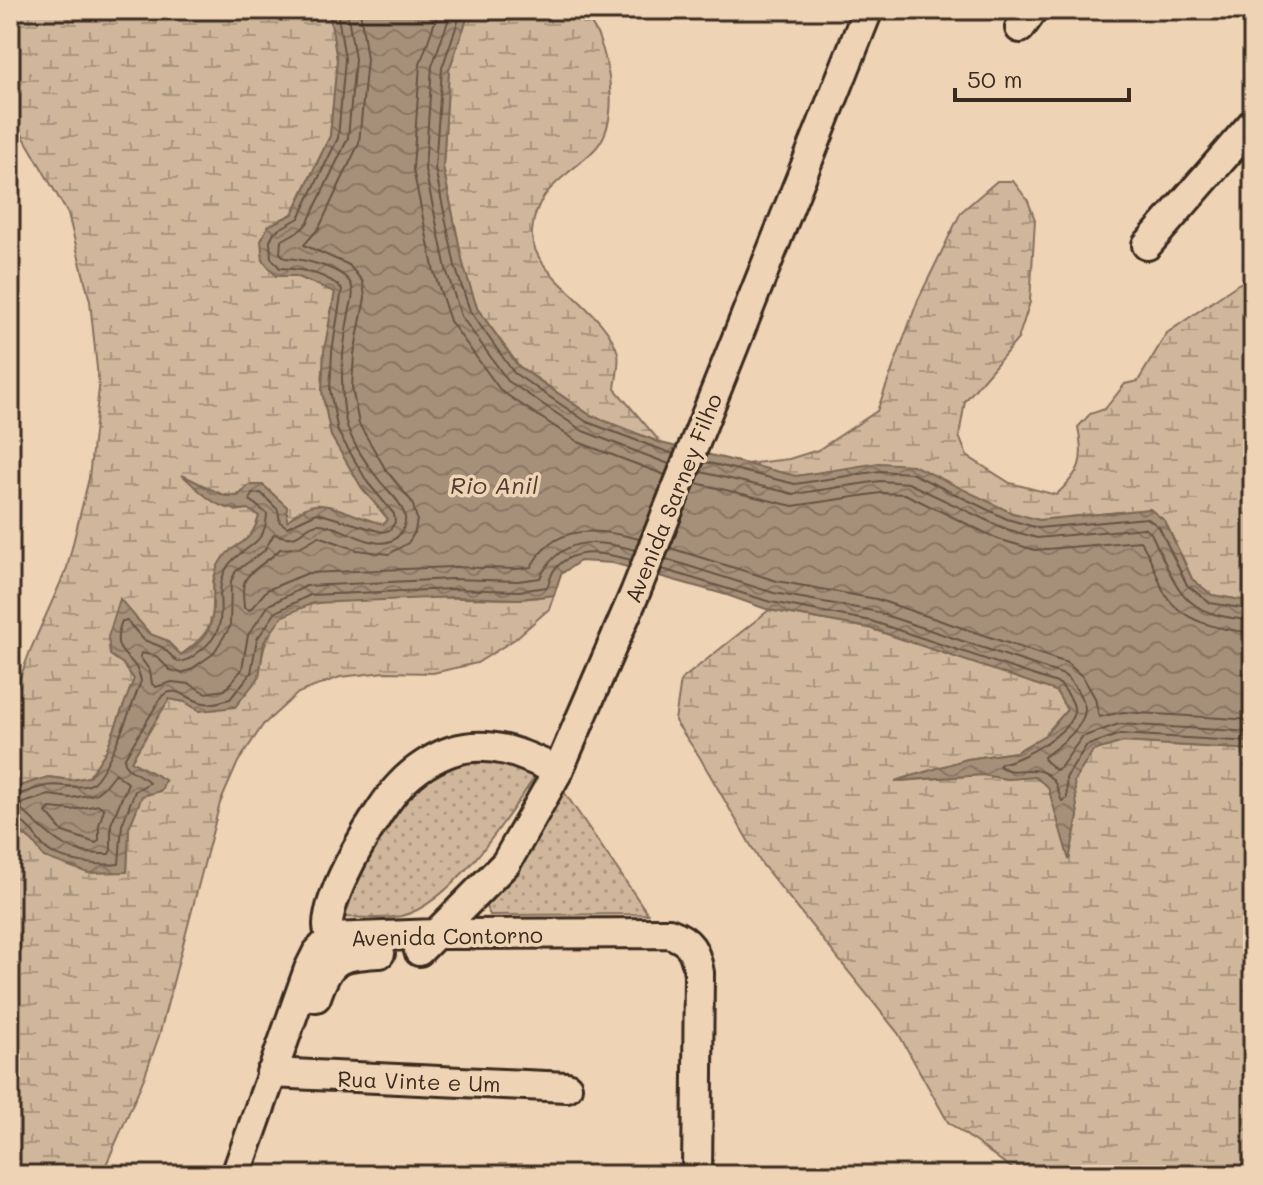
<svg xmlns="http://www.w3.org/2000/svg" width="1263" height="1185" font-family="Mali,sans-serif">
<defs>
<pattern id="wetland-marsh" width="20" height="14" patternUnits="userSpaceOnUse" patternTransform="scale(2)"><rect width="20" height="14" fill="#d0b79c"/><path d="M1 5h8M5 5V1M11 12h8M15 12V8" fill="none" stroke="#aa957f"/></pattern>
<pattern id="park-dots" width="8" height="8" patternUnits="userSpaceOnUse" patternTransform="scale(2)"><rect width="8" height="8" fill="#d0b79c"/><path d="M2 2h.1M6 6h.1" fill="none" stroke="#aa957f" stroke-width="1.8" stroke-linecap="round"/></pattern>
<pattern id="water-waves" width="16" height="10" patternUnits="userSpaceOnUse" patternTransform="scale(2)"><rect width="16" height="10" fill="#a7907a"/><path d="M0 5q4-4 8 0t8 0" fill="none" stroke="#897663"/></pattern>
</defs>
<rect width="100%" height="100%" fill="#eed3b5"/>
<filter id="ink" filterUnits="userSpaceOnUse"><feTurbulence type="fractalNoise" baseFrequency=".0125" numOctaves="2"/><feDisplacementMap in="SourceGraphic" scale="16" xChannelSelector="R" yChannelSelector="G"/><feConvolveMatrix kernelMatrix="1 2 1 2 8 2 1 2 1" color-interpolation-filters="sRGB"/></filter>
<g filter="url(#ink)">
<!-- wetland -->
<path fill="url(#wetland-marsh)" stroke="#86705d" stroke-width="2" d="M10,10H329L337,60L330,136L292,214L268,226L276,276H296L335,292L324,351L322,391L331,436L362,488L388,519L385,525C358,519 330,502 302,510C297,512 291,518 286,522L287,507L263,485C223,503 223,495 186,477L236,511L248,509L259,516C252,545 229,549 215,575C212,580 213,586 214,593C215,626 206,636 181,655L166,640L150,634L120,600L123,664L134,679L106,751L89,777L71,780L48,777L10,789V706L30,651L67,568L89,478L99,388L90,301L68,214L19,129L10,121Z
M470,10H582C587,18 594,27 598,36C610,66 620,121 596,148C569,177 535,187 532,232C529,275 605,307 618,353C620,363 616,379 615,389L661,443L590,415L519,366L477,308L463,264L443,167L449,70Z
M997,181H1013L1028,201L1035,220L1030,302L1018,339L965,401L959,436L967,456L1010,483L1056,495C1081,471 1085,462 1078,427L1090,414L1105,409L1125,384L1138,381L1167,333L1238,284L1253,277V602L1212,595L1192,579L1182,556L1150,509L1039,520L834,471L796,476L746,464L789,459L818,450L877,411L918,300L961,212Z
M554,595L549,609L515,639L477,663L433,673L385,672L340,677L298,693L263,725L238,762L220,803L159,1036L144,1078L106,1165L91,1175H10V823L33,842L44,857L127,872L129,828L142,795L150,794L165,781L131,761L169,699L185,702L200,711L259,677C262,655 265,630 284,615C321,588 467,600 517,599C529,599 542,596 554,595Z
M769,610L869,628L1056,691L1067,710L1045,735L1016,752L967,759L900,781L982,775L1007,779L1035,777L1048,786L1069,858L1078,816L1073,781L1093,751L1123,742L1253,750V1175H1021L948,1122L898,1033L761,863L699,756L675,721L681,680Z"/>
<!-- park -->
<path fill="url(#park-dots)" stroke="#86705d" stroke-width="2" d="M469,757L508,759L536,775C508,817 452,904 401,916C382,920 359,917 339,917L351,888L396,806L429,778Z
M560,786L648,914L490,915L482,899Z"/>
<!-- water -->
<path fill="url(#water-waves)" stroke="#7c6755" stroke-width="2" d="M329,10H470L449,70L443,167L463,264L477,308L518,366L590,415L661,443L796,476L879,463L913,465L1010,512L1039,520L1150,509L1165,521L1192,579L1212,595L1253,602V750L1123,742L1093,751L1074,781L1078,816L1069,860L1048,787L1035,777L1007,779L982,775L895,781L967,759L1016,752L1045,735L1067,710L1056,691L869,628L769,610L727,595L613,563L580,561L561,574L554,595L519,599L453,597L313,603L283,616L264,642L259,677L235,707L200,711L185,702L169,699L131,761L165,780L161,791L142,796L129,828L127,872L88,873L44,857L33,842L10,823V789L48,777L71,780L89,777L106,751L134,679L123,664L110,655L108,637L120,599L150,634L166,640L181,655C187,650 196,646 201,640C223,618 205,587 220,562C234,540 251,548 259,516L248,509C219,514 202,493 182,475L225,496H238L249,485H263L287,507V521C295,515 305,506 315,505C333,503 365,521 384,524L388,519L362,488L331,436L322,391L324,351L335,292L296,276H276L263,261L261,241L268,226L293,214L330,136L337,60Z"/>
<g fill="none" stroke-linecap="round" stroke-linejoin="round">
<!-- shore -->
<path stroke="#665343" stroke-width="2" d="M347,10L355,59L348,138L308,222L302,229L281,241L280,253L285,258C302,259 342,267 351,284C355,293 351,304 349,313C342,351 339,384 346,422C350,440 367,465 379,480C387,490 400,500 404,513C407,521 404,530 398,536C379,557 340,523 318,524C308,524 302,536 292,537C286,538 279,535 274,534L264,551L236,571L231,581L230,627L213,654L190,670L181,673L170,670L156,656L141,653L140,657L150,671L152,684L156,687L172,682L190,684L205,693L225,690L242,669L248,635L269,605L306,586L452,579L518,581L540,578C560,536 595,539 635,550
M360,10L367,59L359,143L319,228L304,245L349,265L363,282L365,298L354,354L352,388L359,424L386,470L412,502L417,519L415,532L408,543L389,554L357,550L319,536L298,548L280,549C271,560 249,570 245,581C241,588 244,601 244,608L250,610L267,590L308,573L452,567L517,569L531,567C554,523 598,528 639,539
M439,10L420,64L413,169L434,272L450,321L501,391L578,442L665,475
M452,10L432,66L425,169L446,269L461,316L508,381L583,431L669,464
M462,10L442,68L435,168L455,266L470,311L514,373L587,422L673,454
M705,462L795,484L880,471L911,473L1007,519L1038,528L1147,518L1159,527L1187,585L1210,603L1253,610
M701,472L794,494L880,481L908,483L1003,528L1037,538L1144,528L1151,533C1179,591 1181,616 1253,620
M696,483L793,506L881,493L905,494L998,539L1035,550L1140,541C1151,555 1156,575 1164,592C1180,622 1222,631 1253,632
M670,548L777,581L876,599L1067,663L1083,677L1095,698L1099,717L1123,712L1253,720
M666,559L774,593L873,611L1064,675C1070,680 1073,684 1077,690C1080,696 1084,702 1085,708C1086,727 1057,747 1044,757L1045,761L1056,770L1060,768L1082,737L1119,724L1253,732
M662,569L771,602L871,621L1060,684C1065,690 1076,704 1074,712C1070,733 1022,760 1002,763L999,766C1015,779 1039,758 1055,783C1058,788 1059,796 1062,801L1067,798L1066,778L1086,746L1120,734L1253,742
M115,773L128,783L111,824V850L109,854C65,856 50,835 21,809L23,803L49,795L71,798L95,794L103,788Z
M10,796C22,795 34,788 46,786C61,783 74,790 89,785C106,780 134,700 141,681C136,651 107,659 122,621H127L144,640L162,647L178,662C187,662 193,656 200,651C236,624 211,599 225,571C237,546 266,550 267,514L250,500L252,494L261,493L278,510L280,522L287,527L317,513L382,532L390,530L395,522L394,514L368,483L338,432L330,390L332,352L342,289C326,273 301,269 280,268L271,258L270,241L274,232L299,218L338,138L345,59L337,10
M99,805L104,809L99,825V840L96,843L63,832L46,812L50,808L72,810Z
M10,818C30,820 35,841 49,851C64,862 100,866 119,864L122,825L135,791L149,783L147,780L127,768L124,759L162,696C178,684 189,701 204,703C213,705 222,701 230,699L251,673L257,639L276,612L310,595L452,589L519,591L547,587C550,582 551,573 555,569C574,546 606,553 631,560"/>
<defs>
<path id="minor" d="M1020,28L1033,10
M1147,245L1253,123
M342,951C335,943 328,936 328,925C328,893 378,807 401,784C414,770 434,757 452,751C491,739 523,754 558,771
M419,951L506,863L558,771L635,593L868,10
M316,997C330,956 339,956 380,953
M271,1073L567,1087
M236,1175L309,969L317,953L331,938L436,934L669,933C691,941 695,950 699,973L697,1175"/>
</defs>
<!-- minor casing -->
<use href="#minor" stroke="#3b2a1e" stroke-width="34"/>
<!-- minor -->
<use href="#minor" stroke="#eed3b5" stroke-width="28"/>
</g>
</g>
<g text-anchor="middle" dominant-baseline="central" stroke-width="7" stroke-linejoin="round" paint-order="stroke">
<!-- street labels -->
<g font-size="22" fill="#3b2a1e" stroke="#eed3b5">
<text transform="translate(673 498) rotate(-68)">Avenida Sarney Filho</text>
<text transform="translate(447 936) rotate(-1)">Avenida Contorno</text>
<text transform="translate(419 1081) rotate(2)">Rua Vinte e Um</text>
</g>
<!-- water labels -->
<g font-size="24" font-style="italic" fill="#513e30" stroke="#eed3b5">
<text x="494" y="484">Rio Anil</text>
</g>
</g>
<!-- margin -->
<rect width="1263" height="1185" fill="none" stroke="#eed3b5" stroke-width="40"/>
<rect x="20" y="20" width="1223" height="1145" fill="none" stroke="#3b2a1e" stroke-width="3" filter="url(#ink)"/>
<!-- scale -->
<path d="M955 88v12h174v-12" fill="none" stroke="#3b2a1e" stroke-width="4"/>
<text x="967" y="88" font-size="24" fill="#3b2a1e" stroke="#eed3b5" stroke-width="6" paint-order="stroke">50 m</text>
</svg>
